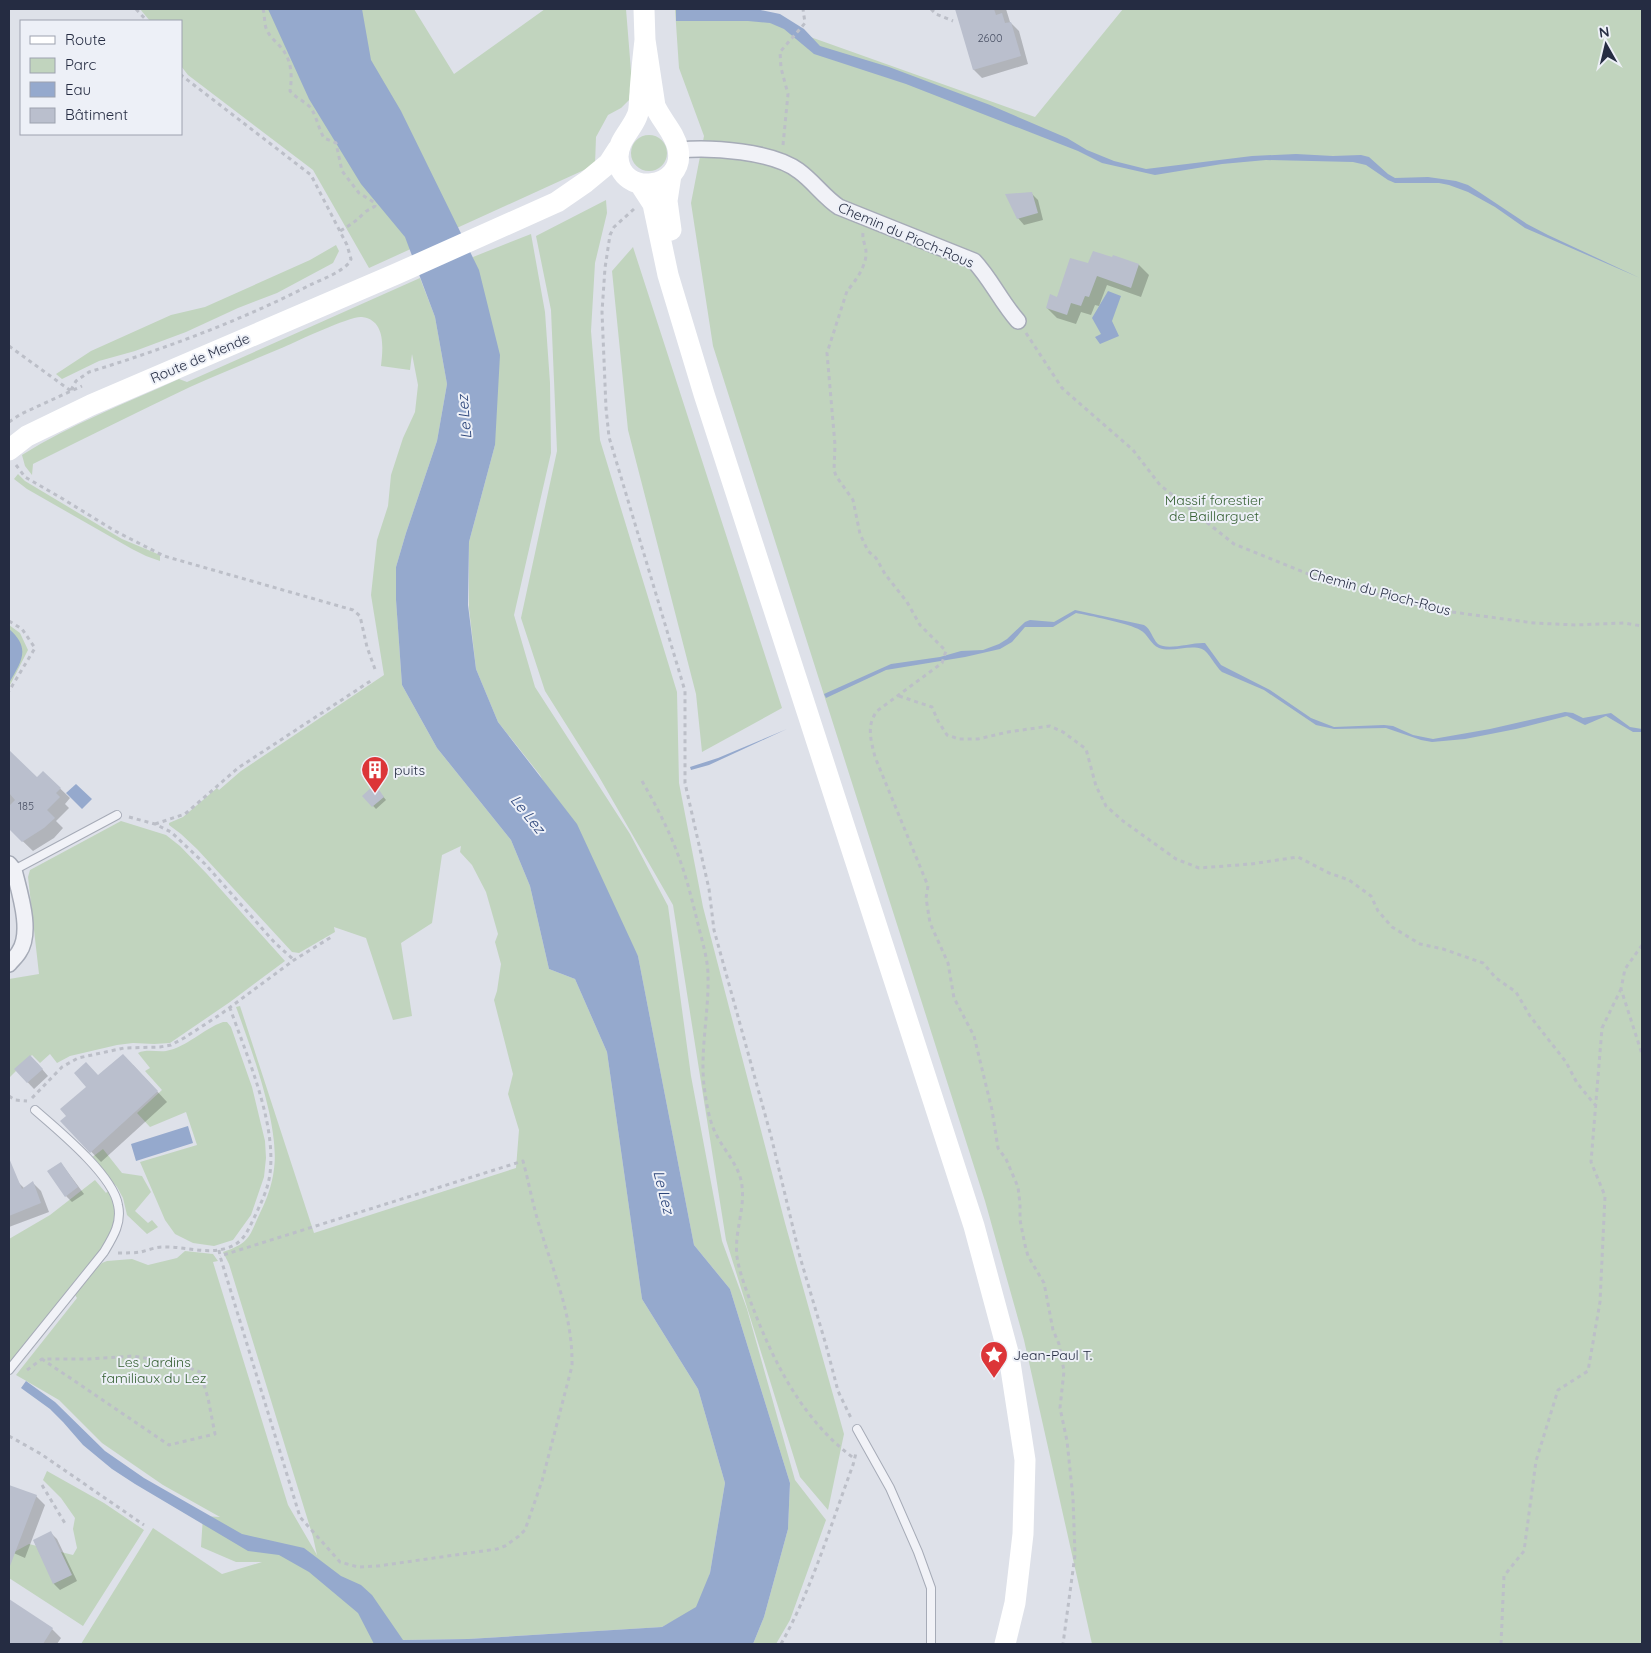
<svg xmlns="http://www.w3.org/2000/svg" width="1651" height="1653" font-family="Quicksand,sans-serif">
<rect width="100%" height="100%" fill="#dee1e9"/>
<!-- green -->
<path fill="#c1d4be" d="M140,9H414L454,74L545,9H626L633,96L621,108L608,115L596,137L595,165L369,268L313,170L188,75L181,66V21H150Z
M675,9H732L1035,117L1123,9H1642V1644H1092L1024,1340L985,1201L713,346L691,203L704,136L679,68Z
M631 153a18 18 0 1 1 36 0a18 18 0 1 1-36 0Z
M606,200L607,213L595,263L591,331L600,440L677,692L679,783L703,907L785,1223L844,1434L828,1510L800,1477L726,1240L673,905L598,775L545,691L521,618L557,451L551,310L536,236Z
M531,234L545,312L550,383L551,453L514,615L535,687L630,834L668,906L691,1076L722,1241L747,1309L795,1480L826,1520L790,1620L776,1644H753L764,1617L788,1529L790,1483L730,1289L694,1245L638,956L540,775L498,722L476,669L469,608V542L495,445L473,257Z
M336,245L339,251L333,263L277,293L238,308L186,332L135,351L99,361L62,379L56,374L91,351L171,315L205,307L310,260Z
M633,247L782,708L702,752L696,694L628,430L612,271Z
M420,278L435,317L447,384L437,441L406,533L396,567V600L402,685L437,748L511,840L530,886L549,969L575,979L607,1052L642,1299L698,1389L725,1483L710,1573L699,1607L662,1627L468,1639L403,1640L375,1644H81L153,1528L222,1574L262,1562H236L201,1547L203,1516L220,1517L163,1485L102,1443L59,1400L16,1375L77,1298L75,1295L93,1271L102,1263L107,1261L132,1259L148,1265L177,1258L185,1251L213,1254L218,1261L213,1262L288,1505L317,1555L313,1537L229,1264L223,1252C250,1243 249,1237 260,1213C267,1199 272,1185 274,1169C280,1126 251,1048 236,1007L240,1006L314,1233L516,1168L519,1130L508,1094L513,1074L494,1000L497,991L501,964L495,942L498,934L486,892L472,865L460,852L461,846L442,855L432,923L401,943L412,1016L393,1020L366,938L334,927L335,932L299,953L292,952L197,849L181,834L169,825V823L183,817L217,788L219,790L241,771L384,675L371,595L377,540L388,506L391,475L403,438L415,412L418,385L412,354L410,370L381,366C383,348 386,320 362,317C352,315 297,341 284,347C253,360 221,373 190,387C137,412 85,438 33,464L32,475L25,466L22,455C71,424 126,403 179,379L187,382Z
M18,474L25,481L122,539L160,555V561L146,556L132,549L27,489L14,479Z
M9,625L20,633L28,650L9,687Z
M121,821L166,835L180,846L207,874L285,961L230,1002L170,1043L154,1044L133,1043L117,1045L70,1056L57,1063L50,1054L40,1063L32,1055L9,1078V979L39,974L28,877L30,870Z
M223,1022H227L231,1027L252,1087L265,1141L266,1158L264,1177L251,1215L233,1240L214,1246L193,1243L175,1234L165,1220L140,1162L197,1145L186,1112L150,1127L137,1113L162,1090L145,1071L150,1068L138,1053C146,1049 157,1052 166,1051C187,1047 203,1029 223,1022Z
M103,1149L122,1173L142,1176L151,1192L135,1211L148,1223L152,1220L158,1227L147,1234L127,1215L123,1198L117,1187L91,1158Z
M95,1180L106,1193L108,1191C119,1207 116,1222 109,1239L9,1365V1239L50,1215Z
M47,1471L104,1503L144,1530L83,1626L9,1578V1549L16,1551L29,1544L73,1555L77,1548L73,1529L75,1518L61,1498L43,1480Z"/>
<!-- water -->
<path fill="#95a9cd" d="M268,9H362L371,60L401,111L479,270L500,355L495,445L469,542L468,605L476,669L498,722L577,824L638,956L694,1245L730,1289L790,1483L788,1529L764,1617L753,1644H374L358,1613L309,1572L279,1555L248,1551L135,1484L112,1469L83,1445L63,1422L50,1409L21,1388L26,1381L55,1402L105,1451L144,1478L242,1534L304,1548L341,1576L361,1585L372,1595L403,1640L468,1639L662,1627L696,1607L710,1573L725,1483L698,1389L642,1299L607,1052L575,979L549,969L530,886L511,840L437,748L402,685L396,600V567L406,533L437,441L447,384L435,317L405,237L361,184L309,99Z
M676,9H756L780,14L804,29L820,46L889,67L990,105L1067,138L1087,150L1114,161L1146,169L1252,156L1296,154L1333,156L1361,155L1369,157L1388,174L1395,178L1428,177L1456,181L1468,185L1479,192L1527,224L1548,235L1640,278L1525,228L1495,207L1468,192L1449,185L1439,183H1395L1388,180L1366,165L1353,162L1266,160L1222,164L1155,175L1102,163L1078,151L906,84L814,54L784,29L770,23L748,21H676Z
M1108,291L1121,296L1112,321L1119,336L1100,344L1095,337L1101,334L1092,318Z
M1075,610L1144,625C1151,629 1152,638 1158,644C1168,651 1192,642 1205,643L1221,665L1270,690L1311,718L1334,727L1384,725L1393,726L1413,735L1433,739L1490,729L1565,712L1573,713L1583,718L1611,713L1630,727L1642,729V732H1633L1606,716L1585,725L1567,716L1516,729L1465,739L1432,742L1421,740L1386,728L1334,729L1316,725L1264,690L1222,672C1215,666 1209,652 1202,649C1189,644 1173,653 1159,648C1151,645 1148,634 1140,630C1131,624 1087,615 1076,613L1053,627H1025L1012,642L1000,649L965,657L886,670L826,698L824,694L891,664L940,657L961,651L983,650L999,644L1007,639L1025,622L1030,620L1054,622Z
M9,629C31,648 22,661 9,683Z
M787,729L709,765L691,770L690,767L718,758Z
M76,784L92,799L82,809L66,793Z
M188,1126L193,1143L136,1161L131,1144Z"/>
<!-- shadow -->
<path fill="#0003" d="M956,9H1006L1010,22L1019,31L1028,64L982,78L974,70Z
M1032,194L1038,200L1043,220L1024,225L1018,218Z
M1114,257L1139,265L1149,275L1141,297L1107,285L1099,306L1095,305L1091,315L1081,312L1076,324L1057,318L1047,308L1089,264Z
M10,753L37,779L43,772L70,798L65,804L69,808L56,821L63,828L54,838L33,851L9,828V754Z
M377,789L386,800L376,809L364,796Z
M37,1063L48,1076L34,1089L16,1070Z
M133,1065L167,1102L101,1162L62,1121L68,1117L88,1087L99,1077Z
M61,1163L84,1194L72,1202L66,1196Z
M19,1183L24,1188L33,1183L41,1191L49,1212L9,1227V1186Z
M9,1486L36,1496L45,1505L25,1558L9,1551Z
M51,1533L57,1539L77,1581L60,1590L54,1584L34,1541Z
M9,1601L52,1629L61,1638L57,1644H9Z"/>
<!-- building -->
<path fill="#babfcd" d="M955,9H994L996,15L1002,13L1005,23L1011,22L1021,56L973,70Z
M1032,192L1038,213L1017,219L1005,194Z
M1093,251L1112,257L1113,255L1139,264L1131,288L1097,276L1089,297L1085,296L1081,306L1071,303L1067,315L1046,308L1050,294L1057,297L1070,258L1088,263Z
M9,750L37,777L43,771L61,788L56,793L60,797L47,810L55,818L44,828L22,842L9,829V806L15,800L9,793Z
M375,784L384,797L372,807L362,796Z
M123,1054L158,1091L90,1153L60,1121L66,1116L60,1109L86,1087L74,1073L86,1062L98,1075Z
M30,1055L43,1069L27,1083L14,1069Z
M9,1158L22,1189L33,1181L41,1203L9,1216Z
M61,1162L78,1187L65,1197L47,1171Z
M9,1485L37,1495L10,1566H9Z
M51,1531L72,1575L53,1584L33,1540Z
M9,1599L53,1628L43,1644H9Z"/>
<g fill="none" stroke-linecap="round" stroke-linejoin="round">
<defs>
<path id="lane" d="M14,870L117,815
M9,1370L104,1252C113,1237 122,1223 118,1205C113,1175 58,1130 35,1110
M857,1429L890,1488L918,1552L931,1588V1644"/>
<path id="street" d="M679,150C711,147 773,151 799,171C814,182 824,197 839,207L974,261C991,279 1001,302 1018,321
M9,864L14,870C19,891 33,932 19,952C17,956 12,960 9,964"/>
</defs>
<!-- lane casing -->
<use href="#lane" stroke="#a6abb7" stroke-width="10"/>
<!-- street casing -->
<use href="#street" stroke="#a6abb7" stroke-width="18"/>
<!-- path -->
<path stroke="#bcbfc8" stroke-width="3" stroke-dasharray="4 4" stroke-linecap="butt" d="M136,9L147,21
M263,9C265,15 264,22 266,28C269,38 280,44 285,53C292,64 292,79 290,91C296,98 304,101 310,107C317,116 318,128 324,138L336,143L342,171L359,193L375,203V206C371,209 367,210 364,213C355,222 352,224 340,231
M931,9L936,14L953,21
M783,145L788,94L781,68L780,52L805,23L803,9
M634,209L614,227L610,235L605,268L602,312L606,408L609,437L685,691V783L709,889L714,930L771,1136L800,1257L826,1345L838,1391L851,1418
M863,233C862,240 866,246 866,252C867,265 855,282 847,291L827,353L835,445L834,470L836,476L853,500L860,534L868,551L876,558L885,574L907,602L920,625L946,651L942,663L877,711C866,726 871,740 875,757L928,886L926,898L930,923L948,963L954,998L974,1036L992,1110L998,1148L1006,1159L1018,1187L1020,1204V1220L1025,1245L1028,1256L1044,1283L1053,1330L1059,1344L1064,1371L1060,1408L1067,1441L1073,1498L1075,1555L1063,1644
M1026,333L1062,388L1133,450L1160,485L1234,544L1326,581L1437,610L1534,623L1576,625L1624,623L1642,626
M9,346L71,391
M71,390L76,381L89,372C164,349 240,321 310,285C323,279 340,273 350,262L351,259L347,245L311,175L181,75
M9,422L21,414L82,386
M16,465L25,477L63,499L115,531L164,556L353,610L360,616L367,647L376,672
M9,621L22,629L35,648L9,691
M899,696L932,707L938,721L947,735L959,739H978L1008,732L1050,726L1063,732L1086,749L1096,786L1106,806L1123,821L1176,859L1199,868L1251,864L1298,857L1329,873L1349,880L1371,896L1378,911L1392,927L1420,944L1443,949L1483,963L1496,978L1516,992L1530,1016L1566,1062L1577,1083L1596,1106
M642,781C657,807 671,834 681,863C688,883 693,904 698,924C702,941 708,959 708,976C709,1012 700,1051 704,1085C706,1101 709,1122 717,1136C726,1153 740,1167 742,1186C745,1210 734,1233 737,1257C740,1275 747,1292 753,1308C775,1365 804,1422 855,1459
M129,817L155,824L171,832L205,864L275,943L294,960
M155,824L185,814L238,768L372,680
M1642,945L1625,969L1621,989L1642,1054
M9,1096L15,1100L27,1101
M32,1098L62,1067L78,1058L124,1048L160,1047L171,1045L184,1038L221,1014L294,960L333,936
M219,1250L220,1256L300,1517L340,1562L358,1567L378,1566L497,1549L505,1546L519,1536L525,1530L542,1481L572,1366C573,1316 554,1274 540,1228C533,1206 529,1183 523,1161L220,1256
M118,1253C126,1253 134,1253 141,1252C148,1250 156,1247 163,1247C185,1246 206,1255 227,1248C244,1243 248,1230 255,1216C260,1205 265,1195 268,1184C281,1132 247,1057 230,1008
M27,1370L42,1359H89L133,1356L179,1364L200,1372L208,1398L215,1434L169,1445L42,1359
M9,1436L41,1454L144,1525
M42,1485L66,1525
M781,1644C812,1589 831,1524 853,1465L856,1453
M1501,1644L1504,1576L1524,1551L1536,1461L1558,1390L1588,1371L1600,1302L1605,1196L1591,1162L1602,1028L1621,989"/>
<!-- lane -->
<use href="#lane" stroke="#f1f2f7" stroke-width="8"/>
<!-- street -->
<use href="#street" stroke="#f1f2f7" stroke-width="15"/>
<!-- secondary -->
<path stroke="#fff" stroke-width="21" d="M644,9L645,40L655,106C661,120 675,133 678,149C686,190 620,198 618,157C618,140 631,131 637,116C640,110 639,101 640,93C641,76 643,58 645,40
M640,184L653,204L668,275L704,394L974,1226L1009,1356L1025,1460L1023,1534L1015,1603L1005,1644
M671,230L667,201L671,175
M9,450L27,436L91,405L396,274L557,202L586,182L609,163L618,149"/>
</g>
<!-- icons -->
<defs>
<symbol id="building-pin" viewBox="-11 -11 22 30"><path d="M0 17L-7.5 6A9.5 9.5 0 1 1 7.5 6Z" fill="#dc3538" stroke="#edf0f7"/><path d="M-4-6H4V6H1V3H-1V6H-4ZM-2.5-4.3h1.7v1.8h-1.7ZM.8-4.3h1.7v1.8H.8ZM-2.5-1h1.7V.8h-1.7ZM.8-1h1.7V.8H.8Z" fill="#fff"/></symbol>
<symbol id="sight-pin" viewBox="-11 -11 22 30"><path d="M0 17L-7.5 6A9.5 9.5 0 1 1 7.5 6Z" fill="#dc3538" stroke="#edf0f7"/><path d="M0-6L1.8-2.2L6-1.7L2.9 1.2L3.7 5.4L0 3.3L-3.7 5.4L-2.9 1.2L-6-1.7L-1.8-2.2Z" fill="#fff"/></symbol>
</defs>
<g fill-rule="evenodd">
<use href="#building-pin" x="359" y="754" width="32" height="43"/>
<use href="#sight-pin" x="978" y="1339" width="32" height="43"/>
</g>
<g text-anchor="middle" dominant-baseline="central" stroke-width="4" stroke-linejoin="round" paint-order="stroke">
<!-- number labels -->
<g font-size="11" fill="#4a5165">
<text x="990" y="38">2600</text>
<text x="26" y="806">185</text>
</g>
<!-- street labels -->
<g font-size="14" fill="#252c42" stroke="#edf0f7">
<text transform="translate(906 235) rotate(23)">Chemin du Pioch-Rous</text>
<text transform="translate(200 358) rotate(-23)">Route de Mende</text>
<text transform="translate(1380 592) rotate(15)">Chemin du Pioch-Rous</text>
</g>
<!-- park labels -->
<g font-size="14" fill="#345f31" stroke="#edf0f7">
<text x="1214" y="500">Massif forestier<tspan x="1214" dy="16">de Baillarguet</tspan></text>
<text x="154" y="1362">Les Jardins<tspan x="154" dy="16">familiaux du Lez</tspan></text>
</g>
<!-- poi labels -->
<g font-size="14" fill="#252c42" stroke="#edf0f7" text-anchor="start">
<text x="394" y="770">puits</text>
<text x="1013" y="1355">Jean-Paul T.</text>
</g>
<!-- water labels -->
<g font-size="15" font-style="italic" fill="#2b447a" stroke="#edf0f7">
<text transform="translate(464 417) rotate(-95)">Le Lez</text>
<text transform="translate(528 814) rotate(51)">Le Lez</text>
<text transform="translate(664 1192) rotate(76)">Le Lez</text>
</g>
</g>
<!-- border -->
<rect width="1651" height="1653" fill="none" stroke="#252c42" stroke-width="20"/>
<!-- legend -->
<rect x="20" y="20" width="162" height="115" fill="#edf0f7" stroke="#9da2af"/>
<rect x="30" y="36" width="25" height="8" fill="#ffffff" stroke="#9da2af"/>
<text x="65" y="45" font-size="15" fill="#252c42">Route</text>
<rect x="30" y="58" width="25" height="15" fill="#c1d4be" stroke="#9da2af"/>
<text x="65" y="70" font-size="15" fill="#252c42">Parc</text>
<rect x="30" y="82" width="25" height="15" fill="#95a9cd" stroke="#9da2af"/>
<text x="65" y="95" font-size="15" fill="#252c42">Eau</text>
<rect x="30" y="108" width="25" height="15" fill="#babfcd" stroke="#9da2af"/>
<text x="65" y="120" font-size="15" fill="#252c42">Bâtiment</text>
<!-- north arrow -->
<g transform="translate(1606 45) rotate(352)" stroke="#edf0f7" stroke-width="4" paint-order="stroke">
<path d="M0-4L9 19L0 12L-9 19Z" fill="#252c42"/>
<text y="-8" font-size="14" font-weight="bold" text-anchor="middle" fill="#252c42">N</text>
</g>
</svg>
